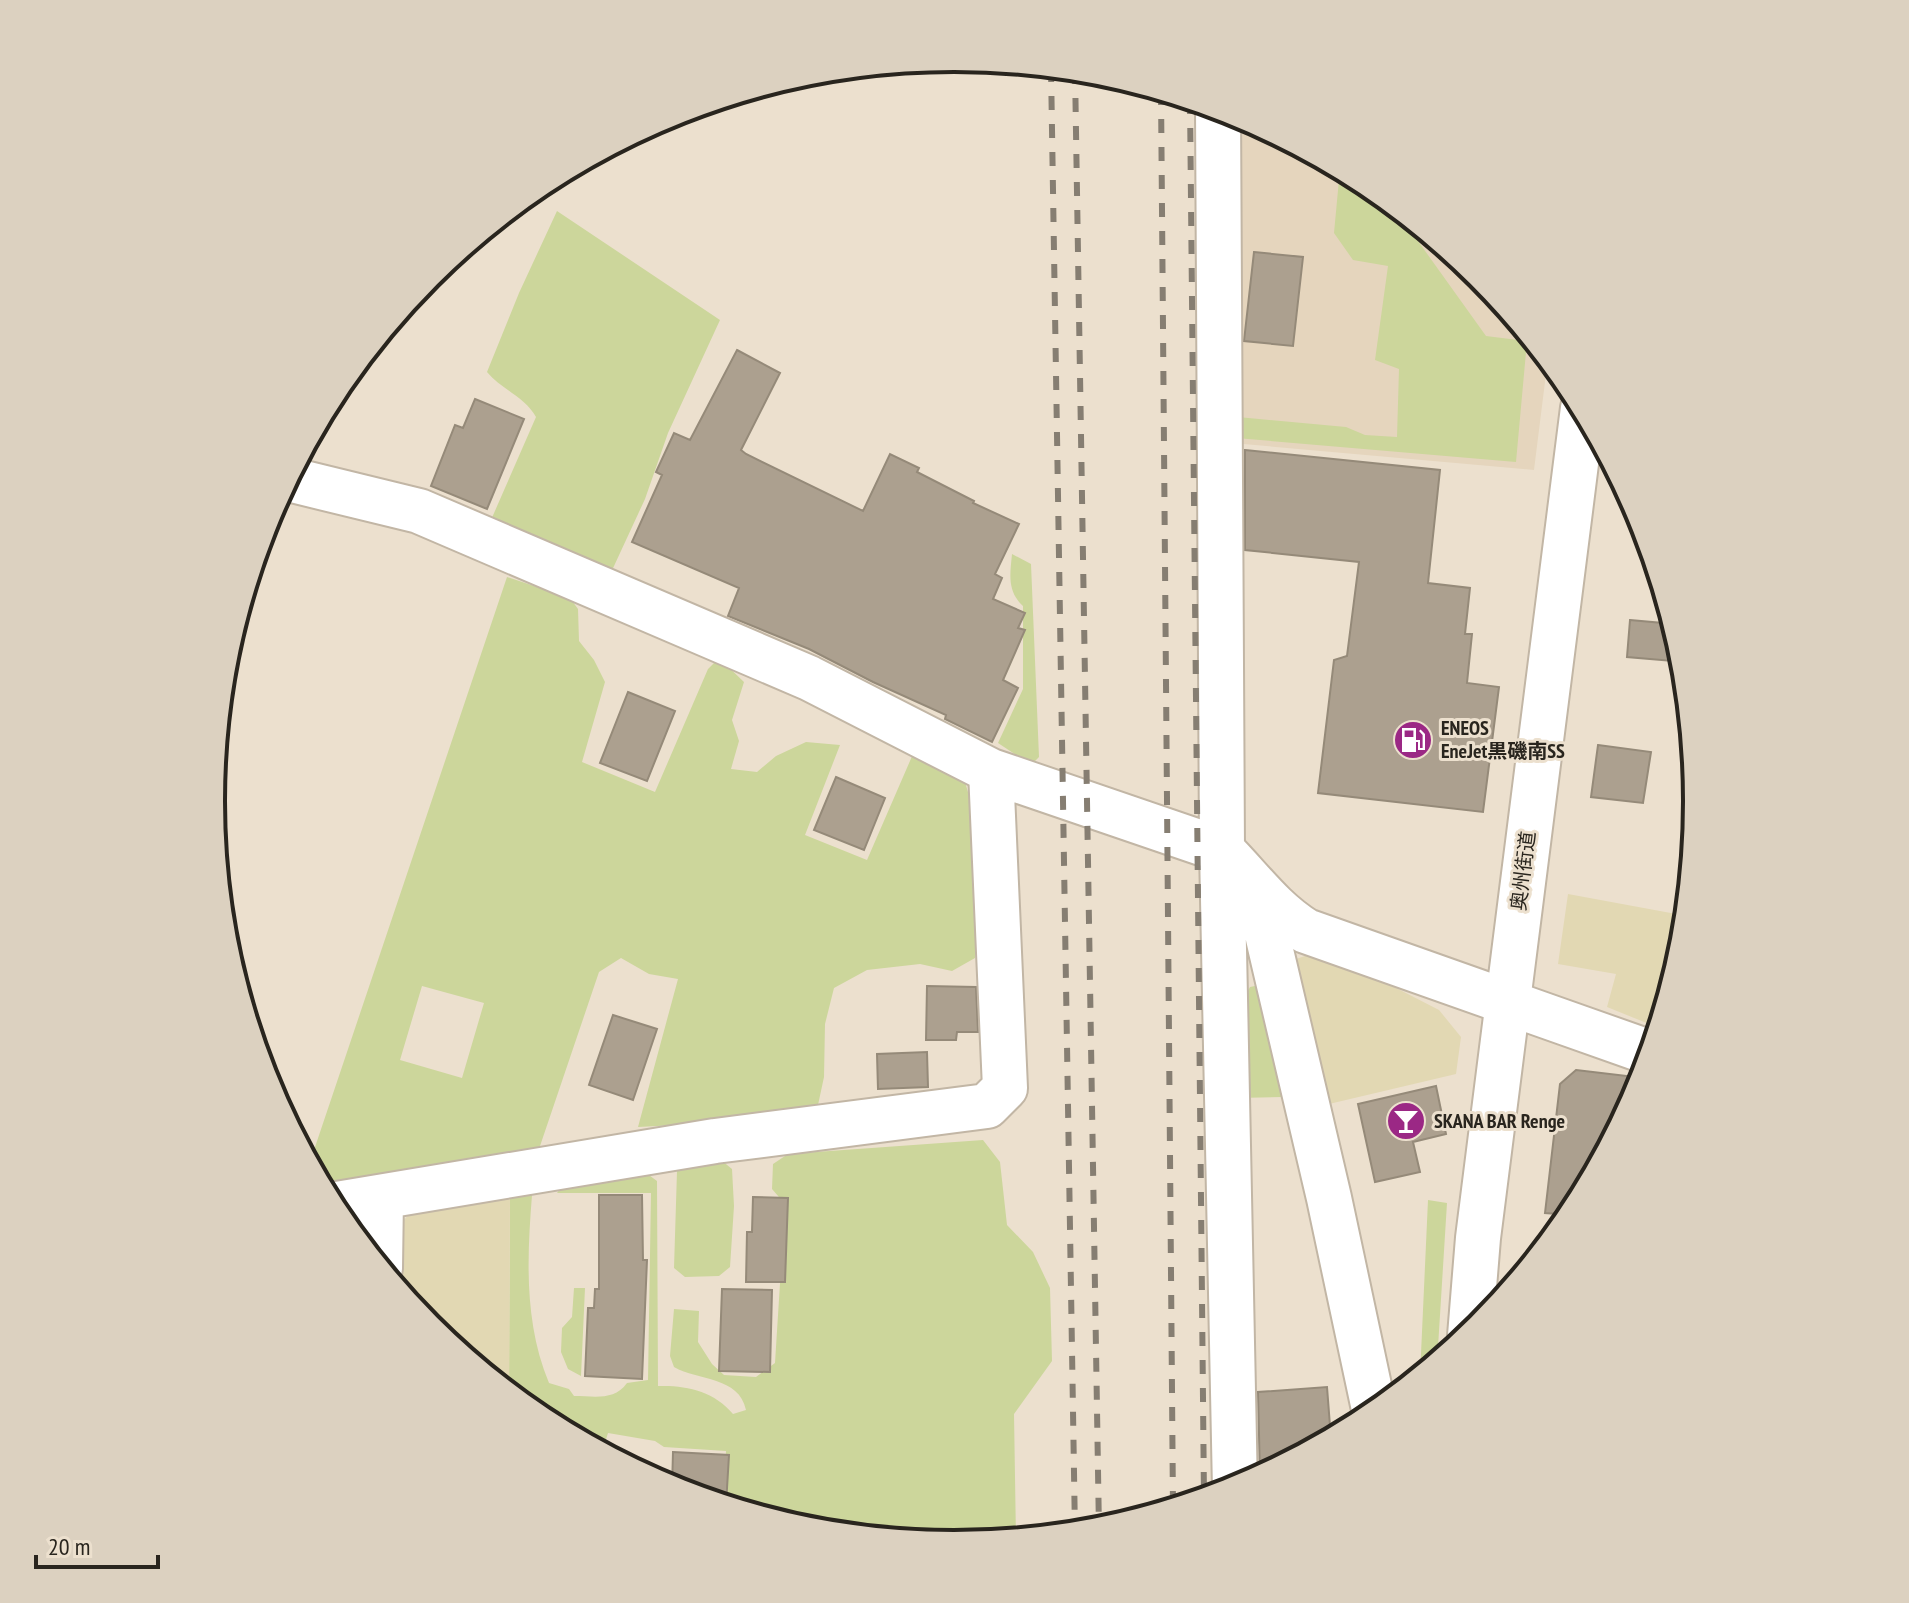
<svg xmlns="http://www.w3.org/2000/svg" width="1909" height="1603" font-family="'PT Sans Narrow','Noto Sans JP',sans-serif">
<rect width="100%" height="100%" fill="#ece0ce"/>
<!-- built -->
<path fill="#e5d5bd" d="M1239,115L1368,184L1481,276L1548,358L1534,470L1232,443Z"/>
<!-- green -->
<path fill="#ccd69b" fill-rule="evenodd" d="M1340,169L1368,184L1390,202L1486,336L1527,341L1516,462L1236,438L1238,417L1346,427L1365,435L1397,437L1399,369L1375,360L1388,266L1353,260L1334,233Z
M557,211L720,320L668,433L645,499L608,579L491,520L536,417C525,397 501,389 487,372L519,293Z
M1012,554L1031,564L1039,757L1031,765L998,743L1023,689V606C1007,591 1010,575 1012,554Z
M507,577L570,598L578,609L579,641L594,660L605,682L582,762L655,792L708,669L719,658L744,682L732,720L739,741L731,769L757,772L776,756L806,742L840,745L805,835L867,860L913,754L965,782L975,816L979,934L975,958L952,971L920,964L867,970L834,988L825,1024L824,1077L818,1105L795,1119L638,1127L678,979L649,974L621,958L599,972L539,1149L380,1178L335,1181L316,1174L312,1156ZM422,986L484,1003L462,1078L400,1060Z
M1265,984L1282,1097L1237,1098L1236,1013L1250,987Z
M983,1140L1000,1162L1007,1225L1033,1252L1050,1288L1052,1361L1014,1414L1016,1539L954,1545L809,1531L723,1505L726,1451L664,1447L655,1441L608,1433L602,1452L556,1428V1415H535L509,1393L510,1191L526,1190L532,1195C527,1258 524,1323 549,1383L569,1389L574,1396C595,1396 614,1401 627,1383L648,1380L651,1193H557L567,1180L642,1170L657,1181L658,1386C686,1385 714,1391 733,1414L746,1410C739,1376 698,1381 674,1367L670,1356L674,1309L699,1311L698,1342L712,1364L724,1375L756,1377L775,1363L785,1204L772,1189L773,1164L788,1154Z
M721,1160L732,1169L734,1206L730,1267L719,1276L685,1277L674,1268L677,1171L690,1163Z
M1428,1200L1447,1203L1437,1363L1420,1376Z
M574,1288H585L581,1376L568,1369L561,1352L562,1328L572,1317Z"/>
<!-- sand -->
<path fill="#e2d8b3" d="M1568,894L1687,916L1684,947L1659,1028L1607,1007L1616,974L1558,964Z
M1311,954L1363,971L1439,1010L1461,1037L1456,1074L1329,1104L1293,960Z
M510,1191L509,1393L428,1327L399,1291L401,1223L419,1204Z"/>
<!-- building -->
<path fill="#aca08f" stroke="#958a79" stroke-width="2" d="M1254,252L1303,257L1293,346L1244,341Z
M737,350L780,373L741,450L746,454L863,511L890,454L919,468L917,472L974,501L973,503L1019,524L995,574L1002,578L993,599L1025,613L1018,628L1025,630L1003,680L1018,688L992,742L945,719L946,715L873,682L809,649L728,616L739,588L632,542L662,475L656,472L674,433L690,440Z
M475,399L524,419L487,509L431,486L455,425L463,428Z
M1245,450L1440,470L1428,583L1470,588L1465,634H1472L1467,683L1499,687L1483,812L1318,793L1334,660L1347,656L1359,562L1245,550Z
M1630,620L1674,624L1684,662L1627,657Z
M628,692L675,711L647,781L600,763Z
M1598,745L1651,752L1643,803L1591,797Z
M836,777L885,798L864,850L814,830Z
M927,986L976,987L978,1032H957L956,1040H926Z
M613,1015L657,1029L633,1100L589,1085Z
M927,1052L928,1087L878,1089L877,1054Z
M1576,1070L1644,1078L1572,1215L1545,1213L1560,1084Z
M1436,1086L1446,1134L1413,1142L1420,1172L1375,1182L1358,1104Z
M599,1195H642L643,1260H647L642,1379L585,1376L588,1308H594L595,1289H599Z
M753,1197L788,1198L785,1282H746L747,1232H752Z
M722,1289L772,1290L770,1372L719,1371Z
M1327,1387L1331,1439L1260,1477L1258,1392Z
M673,1452L729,1455L726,1505L672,1489Z"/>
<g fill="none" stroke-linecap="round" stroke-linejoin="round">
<defs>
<path id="minor" d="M1218,108L1222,850L1235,1490
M288,479L419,511L809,678L991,771L1222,850C1251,879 1271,909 1306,931L1651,1053
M1257,891L1329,1198L1375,1414
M331,1205L715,1141L987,1106L1005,1088L991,771
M380,1268L381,1197"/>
<path id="major" d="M1470,1336L1478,1238L1583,408"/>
</defs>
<!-- minor casing -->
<use href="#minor" stroke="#c2b6a5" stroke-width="48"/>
<!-- major casing -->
<use href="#major" stroke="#c2b6a5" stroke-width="48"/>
<!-- minor -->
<use href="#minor" stroke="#fff" stroke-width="44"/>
<!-- major -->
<use href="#major" stroke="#fff" stroke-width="44"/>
<!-- rail -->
<path stroke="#867e72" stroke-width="6" stroke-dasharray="14 14" stroke-linecap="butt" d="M1051,68L1075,1533
M1075,70L1099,1531
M1161,91L1173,1508
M1190,100L1204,1499"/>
</g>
<!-- icons -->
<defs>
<symbol id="fuel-disc" viewBox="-11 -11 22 22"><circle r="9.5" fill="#9b2885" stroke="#ece0ce"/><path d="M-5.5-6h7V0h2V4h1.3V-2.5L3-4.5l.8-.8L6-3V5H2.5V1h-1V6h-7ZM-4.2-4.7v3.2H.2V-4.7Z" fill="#fff"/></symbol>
<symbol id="bar-disc" viewBox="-11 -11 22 22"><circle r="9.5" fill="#9b2885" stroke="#ece0ce"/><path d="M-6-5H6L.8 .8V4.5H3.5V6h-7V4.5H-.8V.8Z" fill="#fff"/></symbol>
</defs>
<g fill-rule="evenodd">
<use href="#fuel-disc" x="1391" y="718" width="44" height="44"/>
<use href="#bar-disc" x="1384" y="1099" width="44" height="44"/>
</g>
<g text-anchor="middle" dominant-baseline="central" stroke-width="6" stroke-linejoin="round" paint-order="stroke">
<!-- poi labels -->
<g font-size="20" font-weight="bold" fill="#29251e" stroke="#ece0ce" text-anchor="start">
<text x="1441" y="728">ENEOS<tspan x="1441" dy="23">EneJet黒磯南SS</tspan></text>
<text x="1434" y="1121">SKANA BAR Renge</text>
</g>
<!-- street labels -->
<g font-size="20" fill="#29251e" stroke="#ece0ce">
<text transform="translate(1523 871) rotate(-83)">奥州街道</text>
</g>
</g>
<!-- crop -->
<path d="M0 0H1909V1603H0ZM225 801a729 729 0 1 1 1458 0a729 729 0 1 1-1458 0Z" fill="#dcd1c0" fill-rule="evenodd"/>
<path fill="none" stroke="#29251e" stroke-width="4" d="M225 801a729 729 0 1 1 1458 0a729 729 0 1 1-1458 0Z"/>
<!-- scale -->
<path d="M36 1555v12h122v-12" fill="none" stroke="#29251e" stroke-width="4"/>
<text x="48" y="1555" font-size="24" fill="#29251e" stroke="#ece0ce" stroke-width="6" paint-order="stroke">20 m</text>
</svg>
